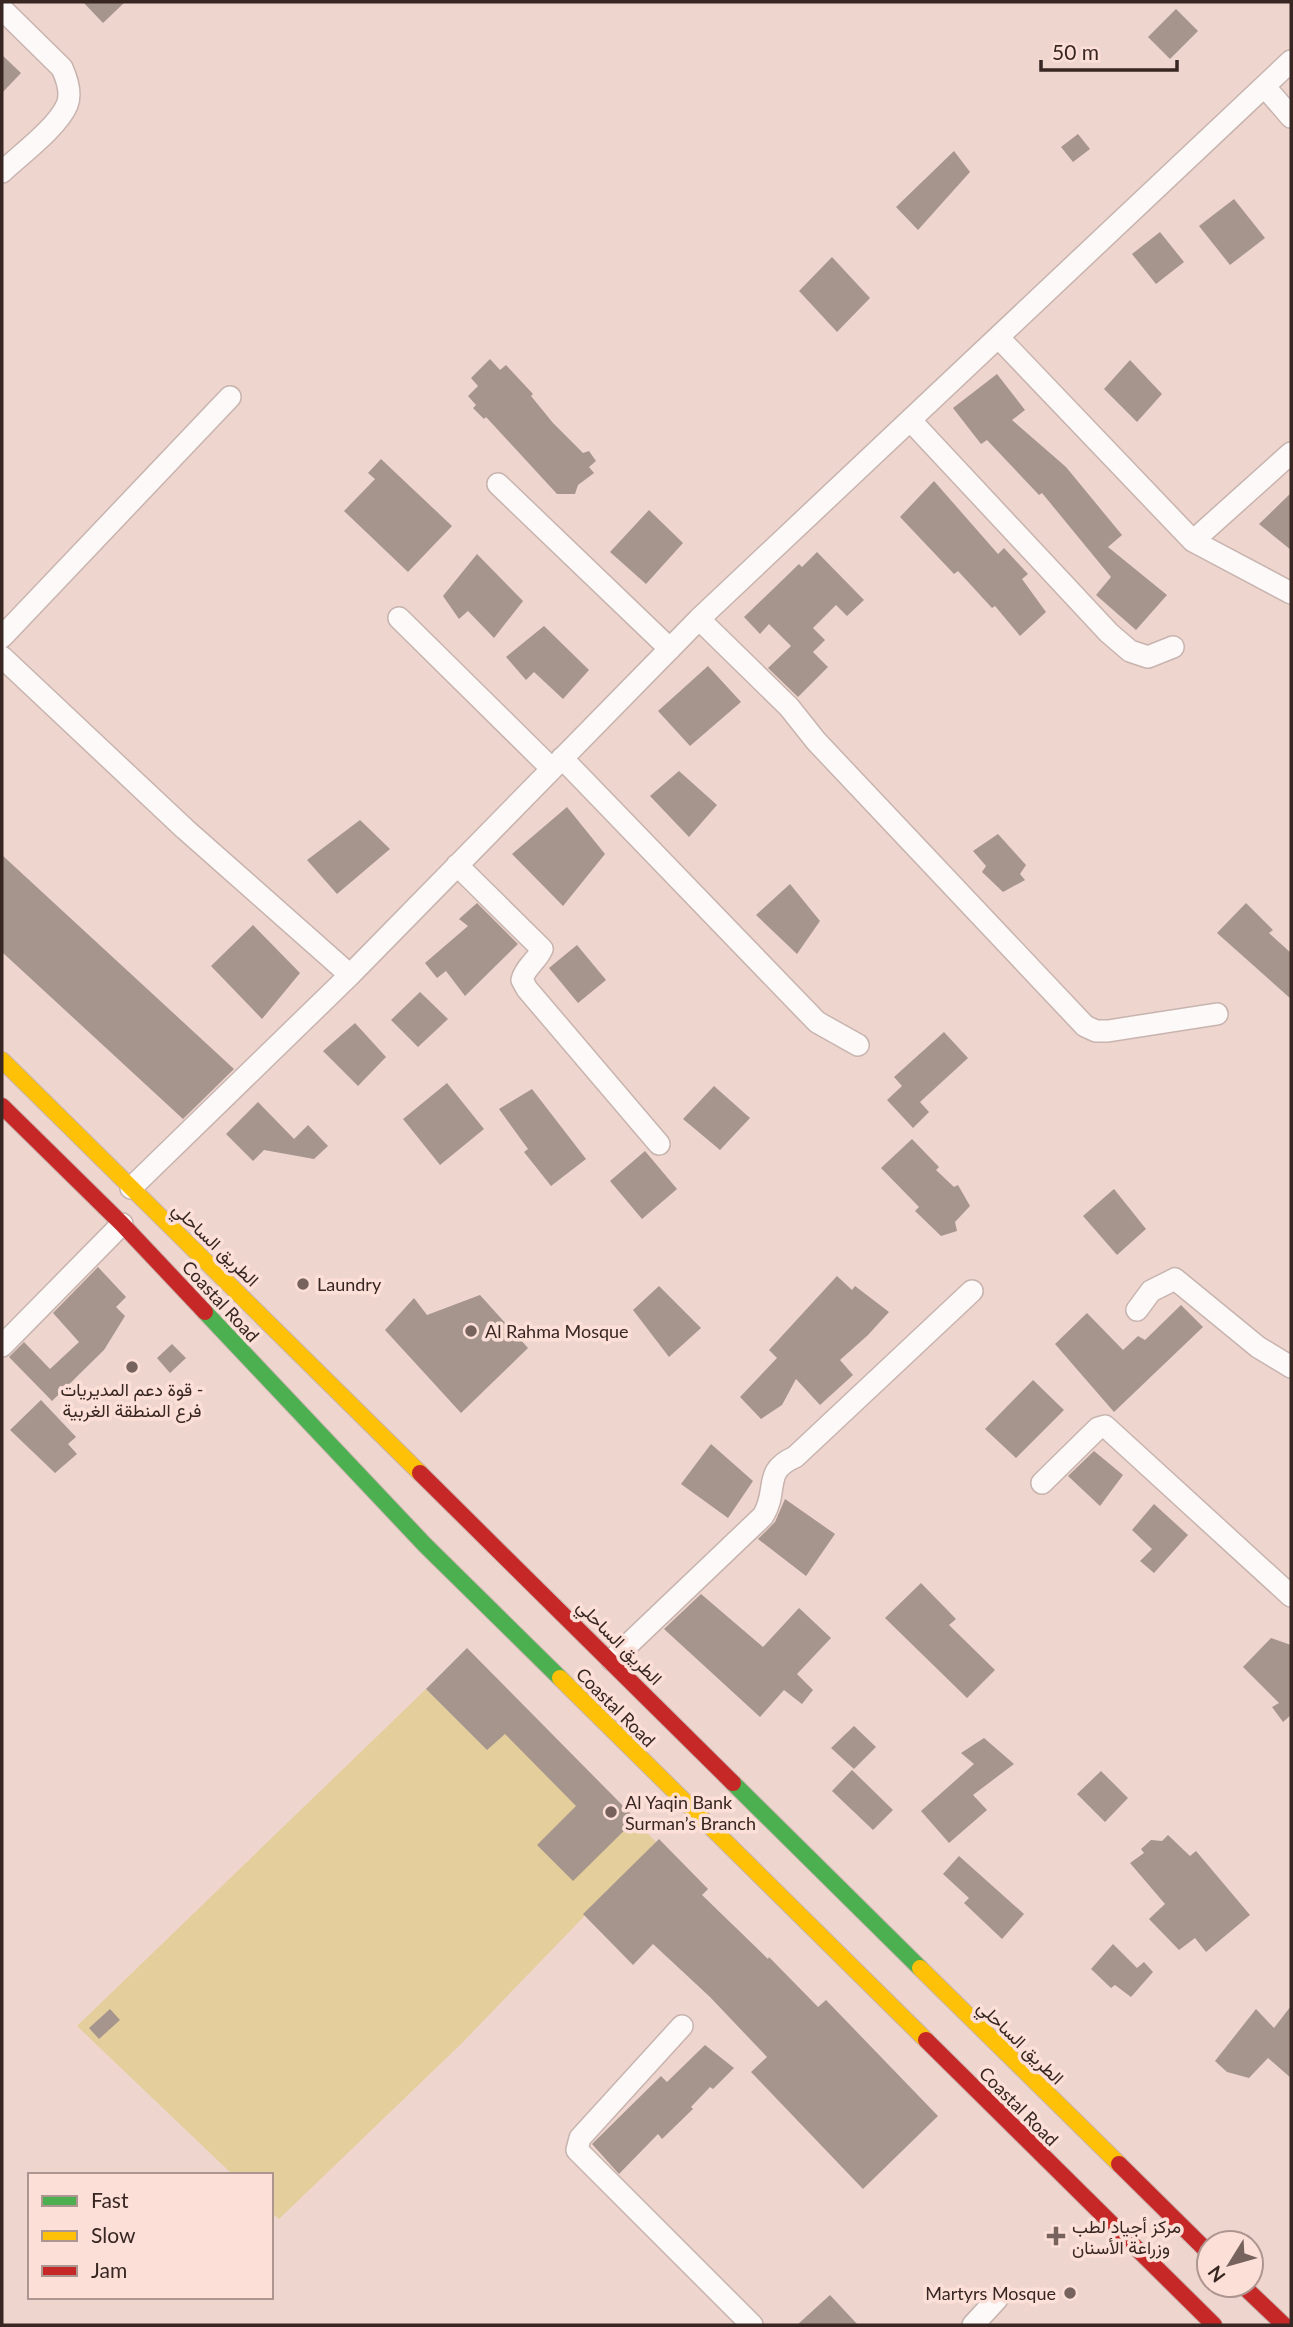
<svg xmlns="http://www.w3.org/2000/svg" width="1293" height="2327" font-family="Lato,Vazirmatn,sans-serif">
<rect width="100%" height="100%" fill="#eed5ce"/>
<!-- green -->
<path fill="#e4ce9c" d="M426,1689L487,1750L528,1710L656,1842L461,2044L279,2219L271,2212V2175H233L77,2026Z"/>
<!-- building -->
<path fill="#a6958d" d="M83,2H125L103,23Z
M1176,9L1198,31L1170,59L1148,37Z
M2,55L21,73L2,93Z
M1078,134L1090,149L1073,162L1061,147Z
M954,151L970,172L918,230L896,207Z
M1234,199L1265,238L1230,265L1199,226Z
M1160,232L1184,262L1156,284L1132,254Z
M832,257L870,298L837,332L799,291Z
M490,359L500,370L506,365L533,394L531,396L553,423L583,453L589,451L596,461L589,467L594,473L578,485L575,494H557L486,417L484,419L473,408L476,405L468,396L478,386L471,378Z
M1130,360L1162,394L1137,422L1104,389Z
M997,374L1025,410L1012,420L1066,467L1122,535L1108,547L1167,595L1136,630L1096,595L1111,577L1042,493L1039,495L987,440L981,444L953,408Z
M381,459L452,526L408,572L344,511L375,479L368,473Z
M934,481L998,554L1004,548L1028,574L1022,579L1046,612L1020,636L995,606L992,608L958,571L954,574L900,517Z
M1291,493V550L1259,524Z
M649,510L683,543L646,584L610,552Z
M817,552L864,600L847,616L836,605L813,628L825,640L813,652L828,667L798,697L768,668L791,646L769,624L760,634L744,617L799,564L802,567Z
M477,554L523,601L494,638L468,611L459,619L443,596Z
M544,626L589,670L563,699L534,672L526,680L506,657Z
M708,666L741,702L690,746L658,711Z
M679,771L717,805L689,837L650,796Z
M567,807L605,854L563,906L512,854Z
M360,820L390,849L337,894L307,860Z
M998,834L1026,865L1020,874L1025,880L1003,892L982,872L986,866L973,851Z
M2,855L234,1069L183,1119L2,952Z
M790,884L820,921L797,954L756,915Z
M477,903L518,944L465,996L446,971L437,978L425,963L468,926L459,919Z
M1246,903L1273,930L1269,933L1291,953V999L1217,933Z
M253,925L300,973L262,1019L211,966Z
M577,945L606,980L578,1003L549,968Z
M420,992L448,1019L418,1047L391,1020Z
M355,1023L386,1057L358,1086L323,1051Z
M944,1032L968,1058L920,1102L929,1112L913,1128L887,1100L902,1086L894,1077Z
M447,1083L484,1129L440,1165L403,1119Z
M714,1086L750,1118L720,1150L683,1119Z
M532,1089L586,1159L551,1186L524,1152L528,1149L499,1109Z
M258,1102L294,1139L308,1125L328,1146L314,1159L264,1150L253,1161L226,1134Z
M912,1139L939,1167L936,1170L954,1187L958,1185L970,1206L955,1222L957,1231L941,1236L915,1211L919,1207L881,1168Z
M645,1151L677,1189L642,1219L610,1181Z
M1114,1189L1146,1229L1117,1255L1083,1216Z
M98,1267L126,1297L116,1307L125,1316L104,1350L52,1401L9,1357L24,1342L50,1369L79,1342L53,1313Z
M837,1276L852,1290L855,1286L889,1312L868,1335L840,1360L853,1375L820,1405L796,1379L782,1405L761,1419L740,1397L777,1358L769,1350Z
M659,1286L701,1328L669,1357L633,1310Z
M480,1295L528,1348L461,1413L385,1330L414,1298L427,1315Z
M1181,1305L1203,1327L1114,1412L1055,1344L1087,1313L1123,1350L1138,1336L1145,1340Z
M172,1344L186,1358L170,1373L157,1358Z
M1033,1380L1064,1410L1016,1458L985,1429Z
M41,1400L76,1437L68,1444L77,1454L55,1473L10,1430Z
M711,1444L753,1481L728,1518L681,1484Z
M1094,1451L1123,1475L1100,1506L1068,1476Z
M785,1499L835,1534L806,1576L758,1539L775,1522Z
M1154,1504L1188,1535L1154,1573L1140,1561L1152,1549L1132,1530Z
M921,1583L956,1619L949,1625L995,1670L967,1698L885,1618Z
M701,1594L763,1647L799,1608L831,1638L797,1674L813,1690L802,1704L784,1690L760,1717L664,1629Z
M1271,1638L1291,1645V1715L1283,1722L1272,1707L1279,1703L1243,1667Z
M467,1648L636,1819L573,1881L537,1845L576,1806L505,1734L487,1750L426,1689Z
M854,1726L876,1747L854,1769L831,1748Z
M984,1738L1014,1764L973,1795L987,1810L949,1843L921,1811L974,1764L961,1753Z
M852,1770L893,1810L873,1830L832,1791Z
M1101,1771L1128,1798L1105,1822L1077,1794Z
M1168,1835L1190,1856L1196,1851L1250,1915L1206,1952L1195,1938L1179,1950L1149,1919L1165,1904L1130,1863L1144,1853L1141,1849L1151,1840L1162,1841Z
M659,1839L708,1889L702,1895L768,1959L769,1957L818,2007L826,2000L938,2116L863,2189L751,2072L767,2057L710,1997L653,1944L633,1965L583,1914Z
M959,1856L1024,1914L1002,1939L964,1903L969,1898L943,1874Z
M1113,1944L1137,1968L1144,1962L1153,1972L1131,1997L1115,1985L1111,1988L1091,1969Z
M1291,2006V2078L1268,2058L1249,2078L1227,2072L1215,2061L1256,2009L1274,2028Z
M110,2009L120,2020L99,2039L89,2028Z
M705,2045L734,2068L713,2089L710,2087L691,2107L693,2109L662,2139L658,2134L619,2174L592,2144L661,2076L667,2082Z
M830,2295L858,2325H797Z"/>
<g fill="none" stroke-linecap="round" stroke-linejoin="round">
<defs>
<path id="street" d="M2,9L62,68C67,79 72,93 67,105C57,128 20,155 2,172
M1265,87L1291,117
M999,338L1193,541L1291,593
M911,421L1109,633L1130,651L1148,657L1173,647
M498,484L670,649
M1193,541L1291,453
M399,618L551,768
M699,619L789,707L816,741L1085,1026L1096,1031H1108L1217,1014
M2,637L230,397
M2,657L185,829L350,975
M562,758L817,1022L858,1045
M457,865L542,949C537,961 525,967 522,980L527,989L659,1144
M131,1188L350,975L699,619L1291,61
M1137,1310L1151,1291L1175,1279L1258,1347L1291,1367
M2,1346L122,1224
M1042,1483L1098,1428L1105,1426L1291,1596
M612,1660L763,1516C779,1490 762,1471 795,1457L972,1291
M682,2026L580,2138L577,2150L752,2325
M973,2325L997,2299"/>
<path id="fast" d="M205,1312L425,1545L560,1678
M733,1783L920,1968"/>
<path id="slow" d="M2,1060L420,1473
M560,1678L926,2040
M920,1968L1119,2164"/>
<path id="jam" d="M2,1106L122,1224L205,1312
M420,1473L733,1783
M926,2040L1214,2325
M1119,2164L1209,2253
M1242,2285L1284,2325"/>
</defs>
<!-- street casing -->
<use href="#street" stroke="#c8b4af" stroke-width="24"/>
<!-- fast casing -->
<use href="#fast" stroke="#c8b4af" stroke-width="18"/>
<!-- slow casing -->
<use href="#slow" stroke="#c8b4af" stroke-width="18"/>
<!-- jam casing -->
<use href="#jam" stroke="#c8b4af" stroke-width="18"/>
<!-- street -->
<use href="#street" stroke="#fcf9f8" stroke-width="21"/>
<!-- fast -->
<use href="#fast" stroke="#4caf50" stroke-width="16"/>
<!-- slow -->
<use href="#slow" stroke="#ffc107" stroke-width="16"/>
<!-- jam -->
<use href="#jam" stroke="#c62828" stroke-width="16"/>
</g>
<!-- markers -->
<g fill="#77635e" stroke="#fce0d8" stroke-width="2.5">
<circle cx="303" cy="1284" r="7"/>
<circle cx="471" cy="1331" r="7"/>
<circle cx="132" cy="1367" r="7"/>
<circle cx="611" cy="1812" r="7"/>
<path d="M1052.5 2225.5h7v7h7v7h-7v7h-7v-7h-7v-7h7z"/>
<circle cx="1070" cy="2293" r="7"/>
</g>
<g text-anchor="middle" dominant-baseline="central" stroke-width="7" stroke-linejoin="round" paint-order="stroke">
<!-- street labels -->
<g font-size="18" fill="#372621" stroke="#fce0d8">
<text transform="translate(216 1244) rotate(44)">الطريق الساحلي</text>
<text transform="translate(221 1301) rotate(47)">Coastal Road</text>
<text transform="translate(620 1642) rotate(45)">الطريق الساحلي</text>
<text transform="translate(616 1707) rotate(45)">Coastal Road</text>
<text transform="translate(1021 2042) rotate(44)">الطريق الساحلي</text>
<text transform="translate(1019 2106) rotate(45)">Coastal Road</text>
</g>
<!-- poi labels -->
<g font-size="18" fill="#372621" stroke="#fce0d8" text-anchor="start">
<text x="317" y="1284">Laundry</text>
<text x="485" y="1331">Al Rahma Mosque</text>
<text x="132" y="1389" text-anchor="middle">قوة دعم المديريات -<tspan x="132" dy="21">فرع المنطقة الغربية</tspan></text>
<text x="625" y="1802">Al Yaqin Bank<tspan x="625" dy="21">Surman’s Branch</tspan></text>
<text x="1072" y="2226">مركز أجياد لطب<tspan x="1072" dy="21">وزراعة الأسنان</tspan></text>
<text x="1056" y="2293" text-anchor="end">Martyrs Mosque</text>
</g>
</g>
<!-- border -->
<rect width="1293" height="2327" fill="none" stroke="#372621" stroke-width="7"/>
<!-- legend -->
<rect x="28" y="2173" width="245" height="126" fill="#fce0d8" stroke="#ad968f" stroke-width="2"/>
<rect x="42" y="2196" width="35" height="10" fill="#4caf50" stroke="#ad968f" stroke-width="2"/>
<text x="91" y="2208" font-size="21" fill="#372621">Fast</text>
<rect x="42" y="2231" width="35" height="10" fill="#ffc107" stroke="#ad968f" stroke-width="2"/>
<text x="91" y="2243" font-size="21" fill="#372621">Slow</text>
<rect x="42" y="2266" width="35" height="10" fill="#c62828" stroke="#ad968f" stroke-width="2"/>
<text x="91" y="2278" font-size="21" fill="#372621">Jam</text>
<!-- north arrow -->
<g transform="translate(1230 2264) rotate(233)"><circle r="33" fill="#fce0d8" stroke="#ad968f" stroke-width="2"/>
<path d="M0-5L12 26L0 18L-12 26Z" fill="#77635e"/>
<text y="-10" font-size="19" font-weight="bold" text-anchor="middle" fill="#372621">N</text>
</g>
<!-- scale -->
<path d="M1041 60v10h136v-10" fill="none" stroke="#372621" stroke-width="3.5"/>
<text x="1052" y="60" font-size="21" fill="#372621" stroke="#fce0d8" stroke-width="5" paint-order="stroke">50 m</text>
</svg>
